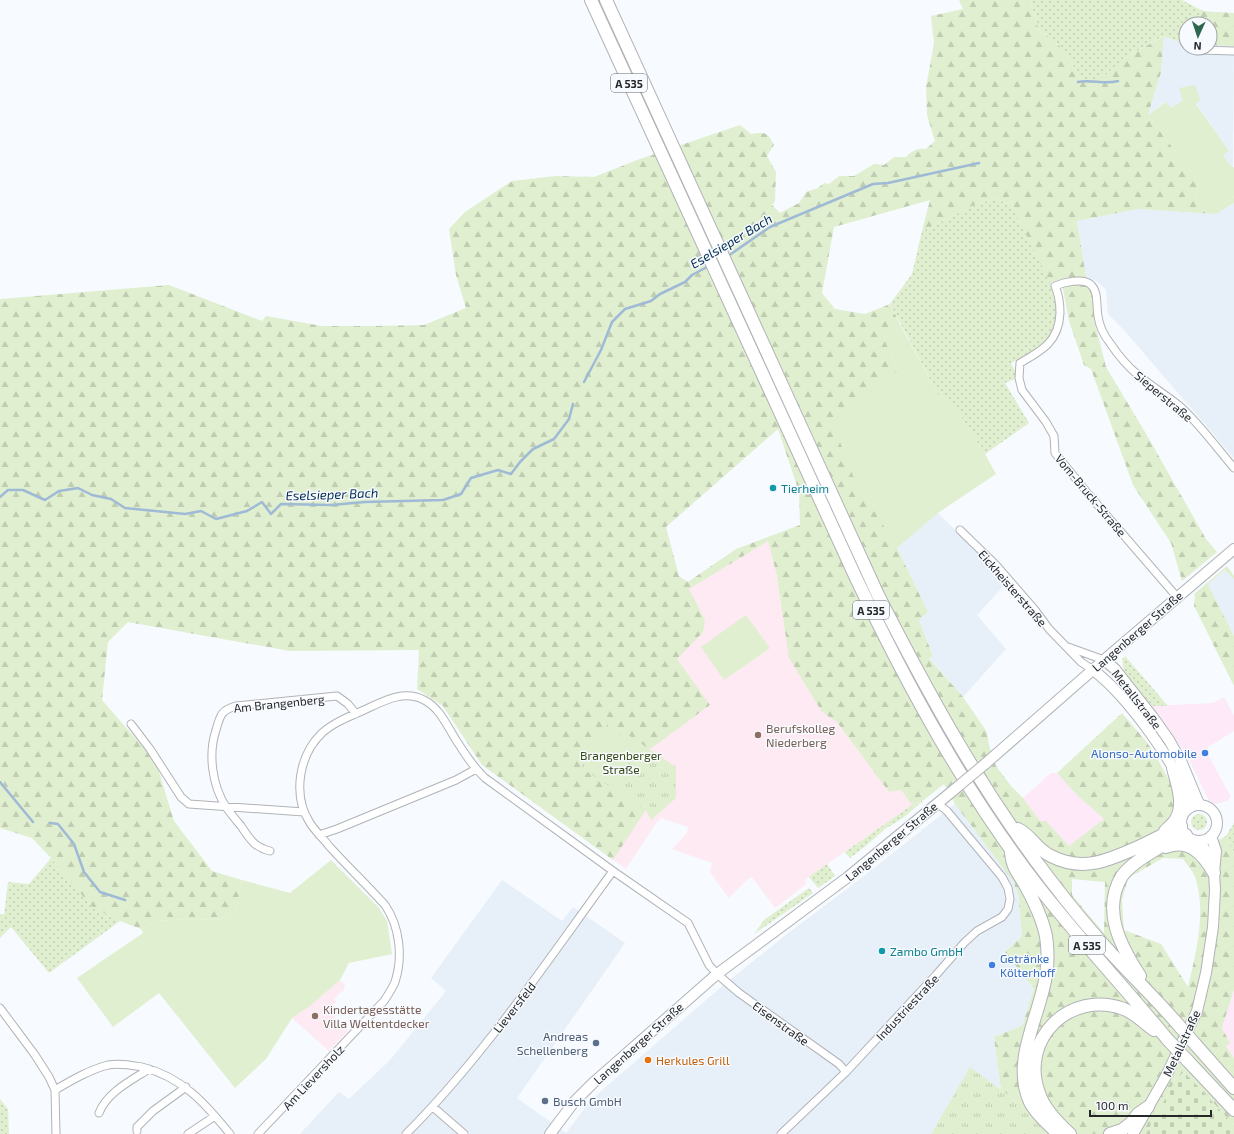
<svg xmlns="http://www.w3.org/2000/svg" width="1234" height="1134" font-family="'Exo 2',sans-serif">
<defs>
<pattern id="grass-dots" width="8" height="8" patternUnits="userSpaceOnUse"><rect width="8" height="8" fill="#e0efcf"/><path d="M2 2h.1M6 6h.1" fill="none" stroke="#c0cdb2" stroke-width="1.8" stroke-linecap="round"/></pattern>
<pattern id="forest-firs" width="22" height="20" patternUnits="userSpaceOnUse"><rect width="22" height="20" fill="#e0efcf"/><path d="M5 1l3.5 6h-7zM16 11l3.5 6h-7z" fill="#c0cdb2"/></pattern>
<pattern id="cemetery-stones" width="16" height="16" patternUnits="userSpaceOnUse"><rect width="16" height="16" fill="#e0efcf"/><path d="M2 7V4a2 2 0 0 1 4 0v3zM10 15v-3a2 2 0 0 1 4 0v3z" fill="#c0cdb2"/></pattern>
<pattern id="park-tufts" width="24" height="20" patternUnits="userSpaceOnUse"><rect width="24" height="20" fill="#e0efcf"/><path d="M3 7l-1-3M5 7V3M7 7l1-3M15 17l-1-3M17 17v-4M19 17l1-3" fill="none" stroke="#c0cdb2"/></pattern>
</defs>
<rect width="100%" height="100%" fill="#f7fafe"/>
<!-- commercial -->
<path fill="#fde9f8" d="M1224,697L1234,716V731L1208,747L1209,757L1231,797L1227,801L1211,805L1187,755L1152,706L1213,703Z
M1051,773H1057L1077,795L1104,819L1069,846L1046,821H1040L1023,798Z
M1234,989V1058L1226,1045L1230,1043L1222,1028Z"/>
<!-- built -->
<path fill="#e7eff9" d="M1164,36L1186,44V48H1210V45L1234,46L1233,168L1223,156L1229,151L1196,103L1183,100L1171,108L1165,102L1148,115L1161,72Z
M1234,203V458L1123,329L1108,314L1106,290L1098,282L1086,276L1077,221L1138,209L1216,214Z
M938,513L1007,582L977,615L1006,649L963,697L929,657L933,655L919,620L928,612L897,548Z
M1225,570L1234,579V636L1208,584Z
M955,804L1012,880L1018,893L1022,936L1005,952L1034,989L1022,1026L994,1037L1001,1090L970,1068L931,1134H300L339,1092L349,1099L391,1059L446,991L431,978L502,880L562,921L573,907L625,943L517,1098L566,1133L592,1099L721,987L791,931L855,883Z"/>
<!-- education -->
<path fill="#fdeaf2" d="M768,541L777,576L822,712L837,722L889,792L901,790L912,805L809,877L805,880L806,884L775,908L752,877L747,880L729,898L710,872L712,863L672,849L687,833L688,827L661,818L656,823L626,869L558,820L581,768L638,758L677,659L705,620L688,589Z
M340,980L345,985L343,992L342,991L334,999L336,1001L333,1005L340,1011L334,1018L348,1031L329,1051L292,1018L310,1006Z"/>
<!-- grass -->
<path fill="url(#grass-dots)" d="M1030,0H1182L1205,12L1202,11L1195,24H1186V39L1183,43L1163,36L1125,58L1092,87L1080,77L1063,49L1038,28Z
M994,199L1011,204L1056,293L1058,316L1051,338L1036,351L1011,363L1016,373L1015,379L1005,383L1029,423L985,454L951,401L939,396L890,304L912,274L922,231L976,204Z
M1125,656L1168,706H1152L1124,671L1122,659Z
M924,800L903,818L885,829L867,845L850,858L845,852L912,805Z
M1191 822a8 8 0 1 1 16 0a8 8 0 1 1-16 0Z
M1234,823V855L1226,836Z
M51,858L92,907L120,921L49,973L11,927L0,938V914L4,915L8,882L29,884Z
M827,864L835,876L818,888L809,877Z
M809,888L813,893L754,934L764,920Z
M0,1099L8,1109L9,1134H0Z"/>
<!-- forest -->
<path fill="url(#forest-firs)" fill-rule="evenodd" d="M959,0H1030L1038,28L1063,49L1080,77L1092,86L1125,58L1164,36L1161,72L1148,115L1199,183L1195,198L1218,209L1234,196V203L1216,214L1138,209L1077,221L1086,276L1092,290L1094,319L1106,367L1145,432L1206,539L1217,552L1182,581L1171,543L1133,485L1091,369L1084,365L1069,321L1061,279L1050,283L1011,204L994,199L976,204L922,231L930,200L834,227L822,293L835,309L865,314L890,304L901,326L884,339L899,370L897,548L928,612L919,620L933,656L929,658L963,697L987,732L989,745L996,766L1011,786L1023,798L1040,821H1046L1069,846L1104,819L1077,795L1057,773L1122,713L1146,741L1156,756L1175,791L1174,806L1168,821L1194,854L1226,836L1234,855V989L1222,1028L1230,1043L1226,1046L1234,1058V1125L1184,1072L1176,1079L1146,1134H1049L1030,1111L1001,1090L994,1037L1022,1026L1034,989L1005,952L1022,936L1018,893L1012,880L955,804L944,784L924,800L912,805L901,790L889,792L837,722L822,712L789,658L777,576L768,541L689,589L705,620L703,632L677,659L710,705L638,758L653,799L613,860L482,765L443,706L417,689L419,650L290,651L128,622L108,642L102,700L156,762L174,821L212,871L242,880L236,911L218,920L191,919L157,921L141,929L120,921L92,907L51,858L32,838L0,828V299L169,285L262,321L266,316L322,326H374L424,325L466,308L456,275L449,229L465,212L512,181L555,176L594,177L637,160L740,125L751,134C765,132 767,132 774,145L767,156L776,172L775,201L772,205L780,213L799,203L806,192L818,188L824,183L829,184L839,176H854L874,164L884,165L894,157H906C912,151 917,148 926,149L935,141L927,115L926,87L934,43L931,16L963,9ZM778,429L799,492L800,525L736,549L688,582L679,576L666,527ZM1163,858L1183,859C1187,865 1194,872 1196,880C1206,914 1196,953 1188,987L1161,944L1124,930L1122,900L1128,878ZM1072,879L1105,882L1104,933L1072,895Z
M1202,11L1234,13V46L1210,45V24H1195Z
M1227,566L1234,576V579L1225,570L1208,584L1234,636V686L1194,606L1195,595L1194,594Z"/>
<!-- cemetery -->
<path fill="url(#cemetery-stones)" d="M1184,1072L1234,1125V1134H1146L1176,1079Z"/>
<!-- park -->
<path fill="url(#park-tufts)" d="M609,722L676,767V798L651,820L646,810L581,768Z
M970,1067L1030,1111L1049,1134H931Z"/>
<!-- garden -->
<path fill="#e0efcf" d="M1195,85L1200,100L1196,104L1229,151L1223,156L1233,168L1234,167V196L1218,209L1201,205L1195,198L1199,183L1148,115L1166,102L1171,108L1183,100L1179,88Z
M901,326L939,396L951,401L985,454L996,474L938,513L897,548L853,476L832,421L899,370L884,339Z
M746,615L770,648L724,680L701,647Z
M611,729L639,747L613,787L585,769Z
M331,860L379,908L387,921L392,954L349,963L340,980L310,1006L292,1018L266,1059L235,1088L159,993L113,1027L77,978L143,933L141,929L157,921L191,919L218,920L236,911L242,880L290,893Z"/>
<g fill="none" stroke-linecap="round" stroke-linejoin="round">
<!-- stream -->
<path stroke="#9fbad6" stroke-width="2.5" d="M1078,82C1092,79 1104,85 1118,81
M728,256L770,227L873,184L888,183L979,163
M584,382L601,350L612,322L625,309L651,301L660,294L685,282L692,275L709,266
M0,497L8,490H23L45,500L59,491L78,488L92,495L111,499L125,508L185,514L201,511L216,519L247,511L262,502L271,514L281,504L331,505L365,502L443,500L461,494L471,478L498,470L511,474L520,462L533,449L554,439L569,419L573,404
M0,782L33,822
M50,823L58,824L74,844L84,872L100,892L125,900"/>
<defs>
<path id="minor" d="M1200,50L1234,51
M960,530L996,565L1035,610L1049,629L1081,662L1093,670
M1177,597L1089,495L1055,453L1054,436L1046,422L1022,390L1019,378L1020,363C1043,350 1059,341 1060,313C1060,303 1059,295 1055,286C1064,282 1083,278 1090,284C1099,291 1096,306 1098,316C1099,325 1104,336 1110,343C1118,355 1127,366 1138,375C1152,387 1168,396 1182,408C1201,426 1217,448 1234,468
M1068,647L1104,660
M131,724L150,749L181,797L189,804L304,812
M319,835L337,829L456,780L476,769
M270,851C254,847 250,839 241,826C236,820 230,813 226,807C212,785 208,754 216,730C220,716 221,710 236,706L337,696L348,704L356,714
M0,1008L35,1055L49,1077L55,1090L56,1134
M55,1090C72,1080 89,1070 108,1065C120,1063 130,1065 142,1067C182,1077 205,1103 230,1134
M433,1107L464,1134
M99,1113C107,1092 132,1080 149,1069
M137,1131V1127L153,1111L186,1087
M188,1134L215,1116
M258,1134L384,1001C388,995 392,989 395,982C403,957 400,927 385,905C367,885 347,866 329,846C323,838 315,831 310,823C292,795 299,755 322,733C333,723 348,717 362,711C382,702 403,689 424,700C440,708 447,726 456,740C465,754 473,767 485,778L613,871L688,923L709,965L717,974L739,993L839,1064L846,1072
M406,1134C485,1055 547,961 613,871
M781,1134L846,1072L936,975L964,943L977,931L1002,917L1008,909L1010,899L1008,888L1002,877L947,811L937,803"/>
<path id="secondary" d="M1104,660L1115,669L1152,716L1169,740L1182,763L1199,804
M1093,670C1125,694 1181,767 1189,807
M985,764L1104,660L1234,549
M1181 823a18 18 0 1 1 36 0a18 18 0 1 1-36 0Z
M1198,841C1206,848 1209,856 1212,867
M550,1134L574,1102L593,1083L717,974L848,877L955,789
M1133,1134L1166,1076L1197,1011L1206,973L1213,927L1215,890L1214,873L1216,851L1211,836"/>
<path id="motorway" d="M591,0L856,578C908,687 966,794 1041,890C1081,941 1126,989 1168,1040
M606,0L878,595C929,695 982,792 1051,881C1070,906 1090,930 1111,953C1132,976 1155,998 1175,1021
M1018,829C1031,835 1037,850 1051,856C1082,872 1107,861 1136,848C1151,841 1166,833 1181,826
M1165,831C1168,828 1173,824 1176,819C1185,804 1177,784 1173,768
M1166,847C1189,838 1203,854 1214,873
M1011,853C1013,868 1016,870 1024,883C1033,899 1042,917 1046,936C1048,949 1048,963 1046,975C1040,1016 1011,1061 1030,1102C1036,1115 1049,1124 1058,1134
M1140,976C1121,947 1101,910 1122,876C1129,866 1140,859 1150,853C1162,846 1173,838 1186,835
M1195,1044L1234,1088
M1188,1061L1234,1110
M1070,1134C1058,1123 1044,1109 1039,1093C1019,1039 1070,989 1124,1009C1136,1014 1144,1023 1154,1030
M1110,1134L1122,1130L1131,1123L1138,1114L1148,1107"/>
</defs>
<!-- minor casing -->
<use href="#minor" stroke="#b0b3b7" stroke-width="9"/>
<!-- secondary casing -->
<use href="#secondary" stroke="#b0b3b7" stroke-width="12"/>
<!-- motorway casing -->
<use href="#motorway" stroke="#b0b3b7" stroke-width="14"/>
<!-- minor -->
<use href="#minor" stroke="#fff" stroke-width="7"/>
<!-- secondary -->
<use href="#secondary" stroke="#fff" stroke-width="10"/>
<!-- motorway -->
<use href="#motorway" stroke="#fff" stroke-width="12"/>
<defs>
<path id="secondary-bridge" d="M955,789L985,764"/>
<path id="motorway-bridge" d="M1175,1021L1195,1044
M1168,1040L1188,1061"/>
</defs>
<!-- secondary-bridge casing -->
<use href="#secondary-bridge" stroke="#b0b3b7" stroke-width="12" stroke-linecap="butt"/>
<!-- motorway-bridge casing -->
<use href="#motorway-bridge" stroke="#b0b3b7" stroke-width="14" stroke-linecap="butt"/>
<!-- secondary-bridge -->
<use href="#secondary-bridge" stroke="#fff" stroke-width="10"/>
<!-- motorway-bridge -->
<use href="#motorway-bridge" stroke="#fff" stroke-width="12"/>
</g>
<!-- markers -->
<g fill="#0f9aa8" stroke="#f7fafe" stroke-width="1.5">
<circle cx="773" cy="488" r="4"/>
<circle cx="882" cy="951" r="4"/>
</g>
<g fill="#8d6e63" stroke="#f7fafe" stroke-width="1.5">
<circle cx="758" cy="735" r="4"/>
<circle cx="315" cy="1016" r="4"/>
</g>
<g fill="#3f7fe0" stroke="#f7fafe" stroke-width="1.5">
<circle cx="1205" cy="753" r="4"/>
<circle cx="992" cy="965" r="4"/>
</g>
<g fill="#5c6f8a" stroke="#f7fafe" stroke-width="1.5">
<circle cx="596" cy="1043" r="4"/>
<circle cx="545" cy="1101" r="4"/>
</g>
<circle fill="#e8710a" stroke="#f7fafe" stroke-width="1.5" cx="648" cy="1060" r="4"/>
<g text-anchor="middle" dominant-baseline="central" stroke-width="3" stroke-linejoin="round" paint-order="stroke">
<!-- shield labels -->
<g fill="#f7fafe" stroke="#656668" stroke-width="1">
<rect x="611" y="74" width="36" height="18" rx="3"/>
<rect x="853" y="601" width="36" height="18" rx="3"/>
<rect x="1069" y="936" width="36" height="18" rx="3"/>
</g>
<g font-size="11" font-weight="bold" fill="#262728">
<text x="629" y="83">A 535</text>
<text x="871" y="610">A 535</text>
<text x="1087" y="945">A 535</text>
</g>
<!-- street labels -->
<g font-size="12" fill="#262728" stroke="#f7fafe">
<text transform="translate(1164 396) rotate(40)">Sieperstraße</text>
<text transform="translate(1091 495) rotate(50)">Vom-Bruck-Straße</text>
<text transform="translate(1013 588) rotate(49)">Eickheisterstraße</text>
<text transform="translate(1137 631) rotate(-41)">Langenberger Straße</text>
<text transform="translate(1137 699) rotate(52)">Metallstraße</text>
<text transform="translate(279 703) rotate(-6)">Am Brangenberg</text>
<text transform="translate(891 841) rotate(-40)">Langenberger Straße</text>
<text transform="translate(514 1007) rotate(-52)">Lieversfeld</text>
<text transform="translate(907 1007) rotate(-47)">Industriestraße</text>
<text transform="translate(781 1023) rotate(36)">Eisenstraße</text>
<text transform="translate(638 1043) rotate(-42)">Langenberger Straße</text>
<text transform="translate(1181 1043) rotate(-65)">Metallstraße</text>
<text transform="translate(313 1077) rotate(-47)">Am Lieversholz</text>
</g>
<!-- culture labels -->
<g font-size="12" fill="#0d838f" stroke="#f7fafe" text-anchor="start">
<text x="781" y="488">Tierheim</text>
<text x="890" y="951">Zambo GmbH</text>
</g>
<!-- education labels -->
<g font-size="12" fill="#785e54" stroke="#f7fafe" text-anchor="start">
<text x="766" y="728">Berufskolleg<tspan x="766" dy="14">Niederberg</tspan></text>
<text x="323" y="1009">Kindertagesstätte<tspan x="323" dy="14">Villa Weltentdecker</tspan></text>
</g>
<!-- shop labels -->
<g font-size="12" fill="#366cbe" stroke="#f7fafe" text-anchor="end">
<text x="1197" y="753">Alonso-Automobile</text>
<text x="1000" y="958" text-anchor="start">Getränke<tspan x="1000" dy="14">Költerhoff</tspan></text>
</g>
<!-- park labels -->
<g font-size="12" fill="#374b17" stroke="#f7fafe">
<text x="621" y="755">Brangenberger<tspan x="621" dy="14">Straße</tspan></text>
</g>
<!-- service labels -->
<g font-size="12" fill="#4e5e75" stroke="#f7fafe" text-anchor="end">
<text x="588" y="1036">Andreas<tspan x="588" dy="14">Schellenberg</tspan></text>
<text x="553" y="1101" text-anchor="start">Busch GmbH</text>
</g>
<!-- food labels -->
<g font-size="12" fill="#c56008" stroke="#f7fafe" text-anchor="start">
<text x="656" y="1060">Herkules Grill</text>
</g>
<!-- water labels -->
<g font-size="13" font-style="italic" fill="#012c51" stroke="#f7fafe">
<text transform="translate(731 241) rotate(-31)">Eselsieper Bach</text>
<text transform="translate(332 494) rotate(-2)">Eselsieper Bach</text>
</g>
</g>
<!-- north arrow -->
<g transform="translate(1198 36) rotate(183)"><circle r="19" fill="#f7fafe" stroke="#a3a6a8"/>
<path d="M0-3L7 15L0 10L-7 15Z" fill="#2e6750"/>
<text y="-6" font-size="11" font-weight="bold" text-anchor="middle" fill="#262728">N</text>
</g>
<!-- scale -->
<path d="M1090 1110v6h121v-6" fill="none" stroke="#262728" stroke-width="2"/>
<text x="1096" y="1110" font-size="12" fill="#262728" stroke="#f7fafe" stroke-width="3" paint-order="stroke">100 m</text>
</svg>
